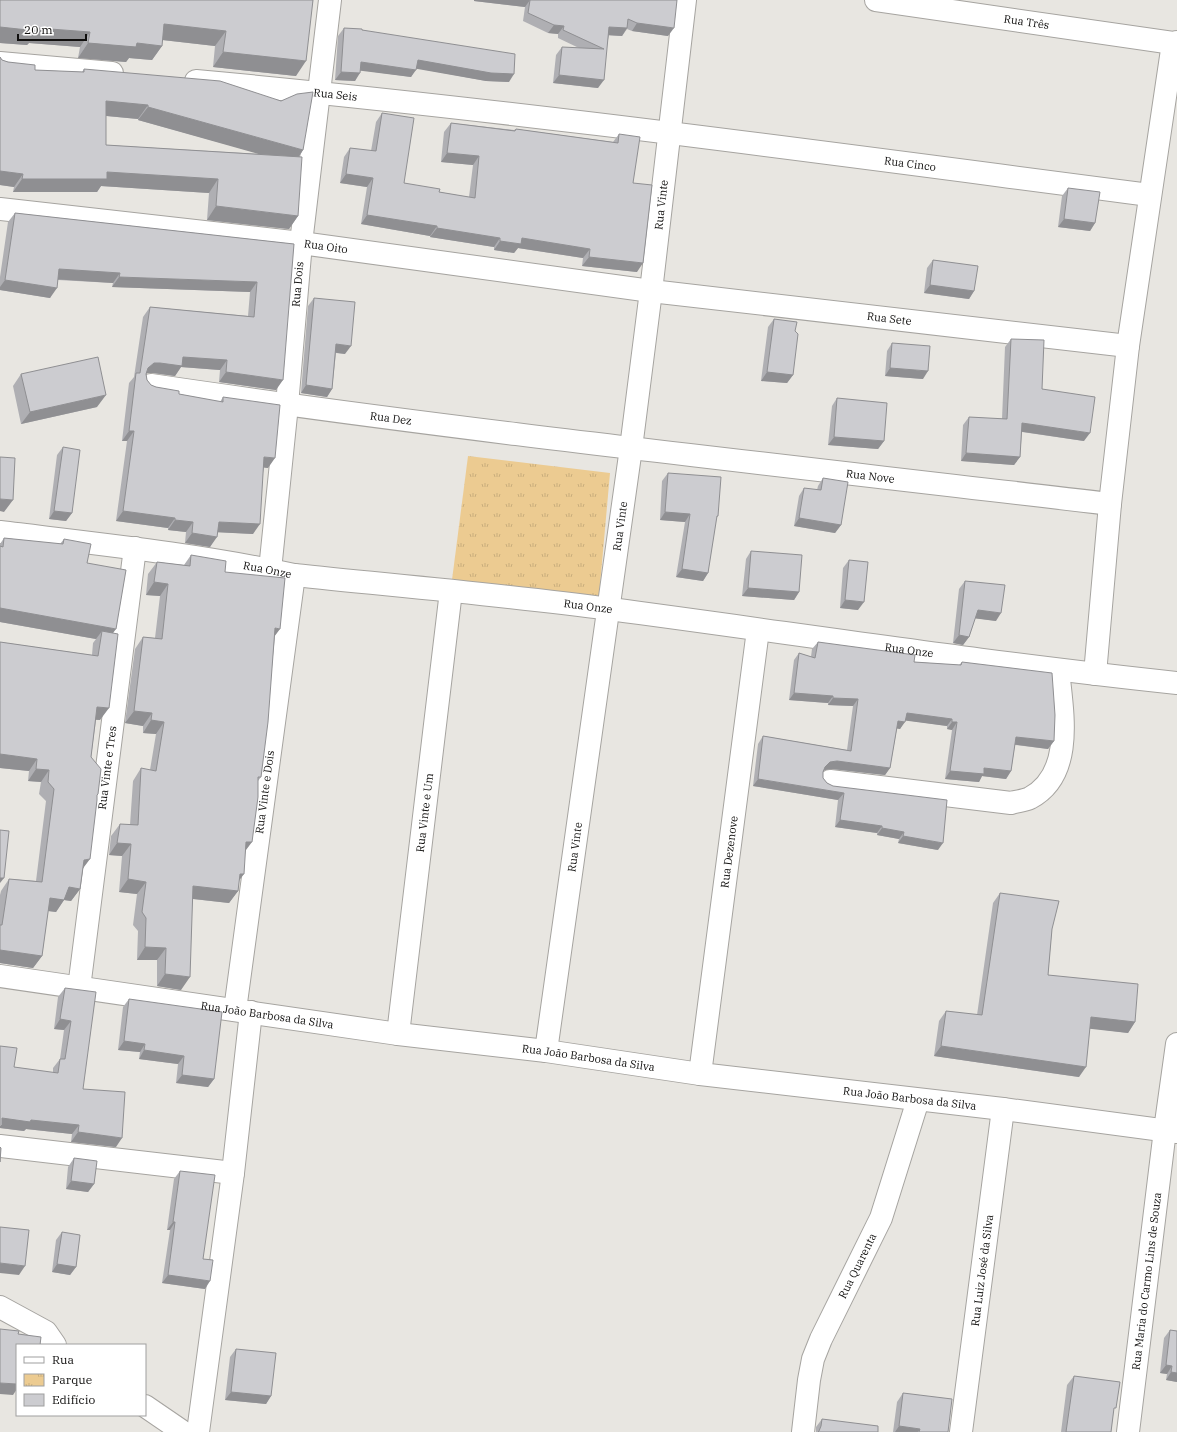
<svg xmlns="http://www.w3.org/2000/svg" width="1177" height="1432" font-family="'IBM Plex Serif',serif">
<defs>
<pattern id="park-tufts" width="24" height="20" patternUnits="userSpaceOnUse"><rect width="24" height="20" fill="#eccb91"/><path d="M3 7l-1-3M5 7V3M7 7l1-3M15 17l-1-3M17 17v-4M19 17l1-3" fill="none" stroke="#c9ad7c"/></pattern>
</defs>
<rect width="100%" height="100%" fill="#e8e6e1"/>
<!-- park -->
<path fill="url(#park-tufts)" d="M468,456L610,473L599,596L452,580Z"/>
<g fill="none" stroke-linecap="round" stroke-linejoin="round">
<defs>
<g id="minor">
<path id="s1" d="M876,0L1173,43L1177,42"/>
<path d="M0,63L112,73"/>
<path id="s2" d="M196,81C515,110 833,154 1150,195"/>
<path id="s3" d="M0,209L301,243L651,291L1128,346"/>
<path id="s4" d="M151,385C469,432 790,466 1110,504"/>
<path id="s5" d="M0,532C98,544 197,554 294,575C399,586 505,595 610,609C799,634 987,663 1177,683"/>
<path id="s6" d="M270,570L287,405L301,243L330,0"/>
<path d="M1095,674L1110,504L1128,346L1173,43"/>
<path d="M830,781L1011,803C1017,801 1024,801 1030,798C1075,774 1062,711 1058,670"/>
<path id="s7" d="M0,976L398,1034L546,1051L700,1074L1003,1109L1177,1132"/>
<path id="s8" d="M79,988L135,548"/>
<path id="s9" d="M235,1010L294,575"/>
<path id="s10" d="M398,1034L451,591"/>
<path id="s11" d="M546,1051L631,448L651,291L685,0"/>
<path id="s12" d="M700,1074L758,630"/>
<path d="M0,1146L233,1173"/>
<path d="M0,1307L46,1332L55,1345"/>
<path d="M145,1406L183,1432"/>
<path d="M198,1432L233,1173L251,1012"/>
<path id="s13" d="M803,1432L809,1380L813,1359L821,1339L881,1218L918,1100"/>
<path id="s14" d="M961,1432L1003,1109"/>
<path id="s15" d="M1128,1432L1165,1130L1177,1044"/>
</g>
</defs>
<!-- minor casing -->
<use href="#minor" stroke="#a6a4a0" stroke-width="24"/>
<!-- minor -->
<use href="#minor" stroke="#fff" stroke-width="22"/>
</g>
<!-- wall -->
<path fill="#afafb3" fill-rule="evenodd" d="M0,0H313L296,76L213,67L215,46L162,40V46L152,60L129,58L126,62L78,58L80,47L29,43L27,45L0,43Z
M474,0H677L668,36L632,31L627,29L622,36L609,35L598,88L553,83L556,55L562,47L579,48L558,38V34L548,33L523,21L525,7L474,1Z
M344,28L362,30L509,82L486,81L416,68L411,77L360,70L355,81L335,80L338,36Z
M0,57L2,60L35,70L82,72L84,69L303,150L299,157L298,216L289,229L207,220L209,193L101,186L97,192H13L14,187L0,185ZM106,116L138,119V120L261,154L106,145Z
M382,113L404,183L439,192L469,197L473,165L441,162L444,132L451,123L514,130L516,129L613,142L619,134L633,183L637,272L582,266L583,258L518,248L514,253L494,250V247L430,237V236L361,224L367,187L340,183L344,157L350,148L371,151L376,122Z
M1068,188L1095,223L1090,231L1058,227L1062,196Z
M15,213L294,244L276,390L219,382L220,370L181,367L175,376L153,373H147L146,374L147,380L151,385L156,387L179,394L220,402L223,397L268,468L264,467L253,534L218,532L210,547L185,543L186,532L168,530V528L116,521L127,441H122L129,383L134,377L143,317L150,307L248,316L250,292L112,287L113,283L58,280L50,298L0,290V277L8,222Z
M933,260L974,291L969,299L924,293L927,268Z
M314,298L345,354L336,353L332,389L327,397L301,393L308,306Z
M774,319L793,375L787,383L761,381L768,327Z
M1011,339L1042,389L1084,441L1022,432L1020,457L1014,465L961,461L963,425L969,417L1002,419L1005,347Z
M892,343L923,379L885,376L887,351Z
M21,374L97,407L21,424L13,386Z
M837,398L884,441L878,449L828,445L832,406Z
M63,447L72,513L66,521L49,519L57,455Z
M668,473L718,516L716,518L708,573L703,581L676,577L685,522L660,520L662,481Z
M823,478L841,525L835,533L794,526L799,496L804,488L817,490L818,486Z
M4,538L60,544L64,539L87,563L113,633L100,720H96L91,757L97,796L83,869L80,889L71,901L64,900L56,912L48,911L42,956L33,968L0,963V895L1,891L9,879L36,881L46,801L39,794L41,782L28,781L29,771L0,768V642L92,655L93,643L96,639L0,622V544Z
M751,551L799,592L794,600L742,596L746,559Z
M191,555L225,572L275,636L261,777L258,781L245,852L239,880L238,891L229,903L193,899L181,990L157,986V960H137L138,931L133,925L137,894L119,892L122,856L109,855L111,836L120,824L130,825L133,781L141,768L150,770L156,734L143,733V726L125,723L135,649L143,637L155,638L160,596L146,595L148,574L157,562L184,565Z
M849,560L858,610L840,608L843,568Z
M965,581L996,621L975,618L969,637L963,645L953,643L959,589Z
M818,642L914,662L959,665L962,662L1054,741L1048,749L1015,745L1011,771L1006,779L982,776L979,782L945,779L952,730L947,729V726L905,720L900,729L897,728L890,768L885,775L832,769L825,770L823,771V778L827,783L938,850L898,843L899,839L877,835V833L835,827L838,800L753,786L758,744L763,736L847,750L853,706L828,705V703L789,700L794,660L799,653L811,657L812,649Z
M1000,893L1052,929L1048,975L1135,1022L1128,1033L1090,1028L1079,1077L934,1056L939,1021L946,1011L977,1015L993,903Z
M65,988L83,1089L116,1147L71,1142L72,1134L26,1129L24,1131L0,1128L14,1067L53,1073V1068L60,1059L64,1030L54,1029L58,997Z
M129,999L214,1079L208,1087L176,1083L178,1064L139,1059L140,1052L118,1050L123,1007Z
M74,1158L94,1184L88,1192L66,1189L68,1167Z
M180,1171L203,1259L205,1289L162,1283L170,1230H167L174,1179Z
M62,1232L76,1267L70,1275L52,1272L56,1240Z
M1170,1330L1177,1331V1382L1166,1380L1167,1374L1160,1373L1164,1338Z
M236,1349L271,1396L266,1404L225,1400L230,1357Z
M1074,1376L1113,1413L1111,1432H1061L1067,1385Z
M903,1393L948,1432H893L897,1402Z
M822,1419L878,1432H816V1427Z"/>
<!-- shaded-wall -->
<path fill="#8f8f92" d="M474,0H530L525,7L474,1Z
M637,23L674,28L668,36L632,31Z
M164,24L226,31L215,46L154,39Z
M554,25L564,26L558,34L548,33Z
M0,27L37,28L90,32L80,47L29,43L27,45L0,43Z
M609,27L627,28L622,36L604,35Z
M88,43H137L162,46L152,60L129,58L126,62L78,58Z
M223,52L306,61L296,76L213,67Z
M418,60L514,74L509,82L486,81L412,68Z
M361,62L416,70L411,77L355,70Z
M341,72L360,73L355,81L335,80Z
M559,75L604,80L598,88L553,83Z
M106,101L148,105L138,119L97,115Z
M148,107L303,150L294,164L138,120Z
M447,153L479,156L473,165L441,162Z
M0,171L23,174L14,187L0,185Z
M107,172L218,179L209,193L101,186L97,192H13L22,179Z
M346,174L373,178L367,187L340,183Z
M216,206L298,216L289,229L207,220Z
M367,215L437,226L430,236L361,224Z
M1064,219L1095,223L1090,231L1058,227Z
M437,228L500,238L494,247L430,237Z
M522,238L590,249L583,258L518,248L514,253L494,250L500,241Z
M589,257L643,263L637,272L582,266Z
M59,269L120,273L113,283L52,279Z
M119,277L257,282L250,292L112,287Z
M5,280L57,288L50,298L0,290V287Z
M930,285L974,291L969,299L924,293Z
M336,344L351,346L345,354L331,352Z
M183,357L227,360L220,370L181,367L175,376L153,373H147L141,378L148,368L154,363Z
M890,368L928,371L923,379L885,376Z
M226,372L283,380L276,390L219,382Z
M767,372L793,375L787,383L761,381Z
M306,385L332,389L327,397L301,393Z
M106,395L97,407L21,424L30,412Z
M1022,423L1090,433L1084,441L1017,431Z
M129,431H134L127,441H122Z
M834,437L884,441L878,449L828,445Z
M966,453L1020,457L1014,465L961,461Z
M264,457L275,458L268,468L257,467Z
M0,499L13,500L4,512L0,511Z
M54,511L72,513L66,521L49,519Z
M123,511L175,518L168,528L116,521Z
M665,512L690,514L685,522L660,520Z
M799,518L841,525L835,533L794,526Z
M175,520L193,522L186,532L168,530Z
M219,522L260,524L253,534L212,532Z
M192,533L217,537L210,547L185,543Z
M682,569L708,573L703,581L676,577Z
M154,582L168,584L160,596L146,595Z
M748,588L799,592L794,600L742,596Z
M845,600L864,602L858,610L840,608Z
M0,608L116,629L107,641L102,631L96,639L0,622Z
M978,610L1001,613L996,621L972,618Z
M275,628L280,629L271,641Z
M959,635L969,637L963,645L953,643Z
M794,693L833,696L828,703L789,700Z
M833,698L858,699L853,706L828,705Z
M97,707L109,708L100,720L89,719Z
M134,711L152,713L143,726L125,723Z
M907,713L952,719L947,726L901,720Z
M151,720L164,722L156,734L143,733Z
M898,721L905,722L900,729L893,728Z
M952,722H957L952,730L947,729Z
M1016,737L1054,741L1048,749L1011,744Z
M0,754L37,759L29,771L0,768Z
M837,761L890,768L885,775L832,769L825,770L820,774L825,767L830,762Z
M984,768L1011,771L1006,779L982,776L979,782L945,779L950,771Z
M36,769L49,770L41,782L28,781Z
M758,779L844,793L838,800L753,786Z
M840,820L882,826L877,833L835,827Z
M882,828L904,832L899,839L877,835Z
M903,836L943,843L938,850L898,843Z
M246,842H252L243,854Z
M117,843L131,844L122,856L109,855Z
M90,859L81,871L84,860Z
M240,874H244L235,886Z
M0,878H4L0,883Z
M128,879L146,882L137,894L119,892Z
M193,886L238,891L229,903L185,898Z
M69,887L80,889L71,901L64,900L56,912L41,910L50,898Z
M145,947L166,948L157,960H137Z
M0,950L42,956L33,968L0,963Z
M165,974L190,977L181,990L157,986Z
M1091,1017L1135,1022L1128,1033L1083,1028Z
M60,1019L71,1021L64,1030L54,1029Z
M124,1041L145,1044L140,1052L118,1050Z
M941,1046L1086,1067L1079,1077L934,1056Z
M144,1050L184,1056L178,1064L139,1059Z
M182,1075L214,1079L208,1087L176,1083Z
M2,1118L31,1120L79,1125L72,1134L26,1129L24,1131L0,1128V1122Z
M78,1132L122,1138L116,1147L71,1142Z
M71,1181L94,1184L88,1192L66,1189Z
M173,1222H175L170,1230H167Z
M0,1263L25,1266L19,1275L0,1273Z
M57,1264L76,1267L70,1275L52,1272Z
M168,1275L210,1281L205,1289L162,1283Z
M1166,1365L1172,1366L1167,1374L1160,1373Z
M1171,1372L1177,1373V1382L1166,1380Z
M0,1383L17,1384V1389L13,1395L0,1394Z
M231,1392L271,1396L266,1404L225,1400Z
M899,1426L920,1429L918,1432H895Z"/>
<!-- building -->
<path fill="#ccccd0" stroke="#8f8f92" d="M0,0H313L306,61L223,52L226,31L164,24L162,46L137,43L136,47L88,43L90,32L37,28V31L0,27Z
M530,0H677L674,28L637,23L628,19L627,28L609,27L604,80L559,75L562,47L604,49L563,30L564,26L554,25L528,13Z
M344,28L362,29V30L515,54L514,74L491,73L418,60L416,70L361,62L360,73L341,72Z
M0,57L2,60L8,62L35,65V70L84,72V69L220,81L281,101L297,94L313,92L303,150L148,107V105L106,101V145L302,157L298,216L216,206L218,179L107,172V179H22L23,174L0,171Z
M382,113L414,118L404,183L440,189L439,192L475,198L479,156L447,153L451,123L515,131L516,129L618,143L619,134L640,137L633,183L652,185L643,263L589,257L590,249L522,238L521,244L500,241V238L437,228V226L367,215L373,178L346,174L350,148L376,151Z
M1068,188L1100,192L1095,223L1064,219Z
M15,213L294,244L283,380L226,372L227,360L183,357L182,366L160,363H154L148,368L146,374L147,380L151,385L156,387L179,391V394L223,402V397L280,405L275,458L264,457L260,524L219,522L217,537L192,533L193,522L175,520V518L123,511L134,431H129L136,373H140L150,307L254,317L257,282L119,277L120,273L59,269L57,288L5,280Z
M933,260L978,266L974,291L930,285Z
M314,298L355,302L351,346L336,344L332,389L306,385Z
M774,319L797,322L795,331L798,334L793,375L767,372Z
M1011,339L1044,340L1042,389L1095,397L1090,433L1022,423L1020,457L966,453L969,417L1007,419Z
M892,343L930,346L928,371L890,368Z
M98,357L106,395L30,412L21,374Z
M837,398L887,403L884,441L834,437Z
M63,447L80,450L72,513L54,511Z
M0,457L15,458L13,500L0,499Z
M668,473L721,477L718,516H717L708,573L682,569L690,514L665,512Z
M823,478L848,482L841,525L799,518L804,488L821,490Z
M4,538L63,544L64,539L91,544L87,563L126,570L116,629L0,608V546L3,547Z
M751,551L802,555L799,592L748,588Z
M191,555L226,561L225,572L285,578L280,629L275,628L268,722L261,777H258V797L252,842H246L244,874H240L238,891L193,886L190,977L165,974L166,948L145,947L146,918L142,912L146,882L128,879L131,844L117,843L120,824L138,825L141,768L156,771L164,722L151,720L152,713L134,711L143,637L162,639L168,584L154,582L157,562L190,566Z
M849,560L868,562L864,602L845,600Z
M965,581L1005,585L1001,613L978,610L969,637L959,635Z
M102,631L118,634L109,708L97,707L91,757L101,769L98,794L97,795V800L90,859L84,860L80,889L69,887L64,900L50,898L42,956L0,950V925H2L9,879L42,882L54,789L48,782L49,770L36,769L37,759L0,754V642L98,656Z
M818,642L915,655L914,662L961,665L962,662L1052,673L1055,715L1054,741L1016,737L1011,771L984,768V774L950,771L957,722H952V719L907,713L905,722L898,721L890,768L837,761L830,762L825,767L823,772V778L827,783L833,786L947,800L943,843L903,836L904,832L882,828V826L840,820L844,793L758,779L763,736L851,751L858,699L833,698V696L794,693L799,653L815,658Z
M0,830L9,831L4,878H0Z
M1000,893L1059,901L1052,929L1048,975L1138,984L1135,1022L1091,1017L1086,1067L941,1046L946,1011L982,1015Z
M65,988L96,992L83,1089L125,1092L122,1138L78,1132L79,1125L31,1120L30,1122L2,1118V1125L0,1127V1046L17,1048L14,1067L58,1073L60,1059H65L71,1021L60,1019Z
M129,999L222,1012L214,1079L182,1075L184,1056L144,1050L145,1044L124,1041Z
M0,1147L1,1148L0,1162Z
M74,1158L97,1161L94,1184L71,1181Z
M180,1171L215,1175L203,1259L213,1260L210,1281L168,1275L175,1222H173Z
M0,1227L29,1230L25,1266L0,1263Z
M62,1232L80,1235L76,1267L57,1264Z
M0,1329L19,1331L18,1334L41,1337L40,1345H17V1384L0,1383Z
M1170,1330L1177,1331V1373L1171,1372L1172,1366L1166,1365Z
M236,1349L276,1353L271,1396L231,1392Z
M1074,1376L1120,1382L1116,1408H1114L1111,1432H1066Z
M903,1393L952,1399L948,1432H919L920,1429L899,1426Z
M822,1419L878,1426V1432H818L819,1431L821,1426Z"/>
<g text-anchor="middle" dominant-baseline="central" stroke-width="3.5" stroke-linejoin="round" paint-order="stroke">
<!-- street labels -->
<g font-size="11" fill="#100f0e" stroke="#fff">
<text stroke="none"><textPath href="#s1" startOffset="152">Rua Três</textPath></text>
<text stroke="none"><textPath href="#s2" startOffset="140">Rua Seis</textPath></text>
<text stroke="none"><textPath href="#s2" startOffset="719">Rua Cinco</textPath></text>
<text stroke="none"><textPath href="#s11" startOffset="854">Rua Vinte</textPath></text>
<text stroke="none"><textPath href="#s3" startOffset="328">Rua Oito</textPath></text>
<text stroke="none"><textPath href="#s6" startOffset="287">Rua Dois</textPath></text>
<text stroke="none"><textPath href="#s3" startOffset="896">Rua Sete</textPath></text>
<text stroke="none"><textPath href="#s4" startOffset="242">Rua Dez</textPath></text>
<text stroke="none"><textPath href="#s4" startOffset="725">Rua Nove</textPath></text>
<text stroke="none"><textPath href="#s11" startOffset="530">Rua Vinte</textPath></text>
<text stroke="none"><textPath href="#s5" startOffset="270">Rua Onze</textPath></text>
<text stroke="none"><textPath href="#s5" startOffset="593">Rua Onze</textPath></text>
<text stroke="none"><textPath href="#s5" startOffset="917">Rua Onze</textPath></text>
<text stroke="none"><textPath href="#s8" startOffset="222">Rua Vinte e Tres</textPath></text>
<text stroke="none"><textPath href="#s9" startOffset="220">Rua Vinte e Dois</textPath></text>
<text stroke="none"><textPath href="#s10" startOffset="223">Rua Vinte e Um</textPath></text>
<text stroke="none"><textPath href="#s11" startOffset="206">Rua Vinte</textPath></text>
<text stroke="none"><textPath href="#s12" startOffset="224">Rua Dezenove</textPath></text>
<text stroke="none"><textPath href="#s7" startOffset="270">Rua João Barbosa da Silva</textPath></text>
<text stroke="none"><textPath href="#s7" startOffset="594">Rua João Barbosa da Silva</textPath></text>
<text stroke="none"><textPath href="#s7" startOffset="918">Rua João Barbosa da Silva</textPath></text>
<text stroke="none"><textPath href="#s13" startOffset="177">Rua Quarenta</textPath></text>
<text stroke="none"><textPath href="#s14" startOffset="163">Rua Luiz José da Silva</textPath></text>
<text stroke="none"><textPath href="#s15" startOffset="152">Rua Maria do Carmo Lins de Souza</textPath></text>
</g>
</g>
<!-- legend -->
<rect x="16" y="1344" width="130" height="72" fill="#ffffff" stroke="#9f9f9f"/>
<rect x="24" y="1357" width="20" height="6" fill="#ffffff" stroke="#9f9f9f"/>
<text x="52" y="1364" font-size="12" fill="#100f0e">Rua</text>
<rect x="24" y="1374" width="20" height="12" fill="url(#park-tufts)" stroke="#9f9f9f"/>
<text x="52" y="1384" font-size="12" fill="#100f0e">Parque</text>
<rect x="24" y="1394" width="20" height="12" fill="#ccccd0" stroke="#9f9f9f"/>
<text x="52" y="1404" font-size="12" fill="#100f0e">Edifício</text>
<!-- scale -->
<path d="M18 34v6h68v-6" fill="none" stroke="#100f0e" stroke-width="2"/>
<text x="24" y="34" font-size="12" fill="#100f0e" stroke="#ffffff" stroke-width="3" paint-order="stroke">20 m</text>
</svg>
